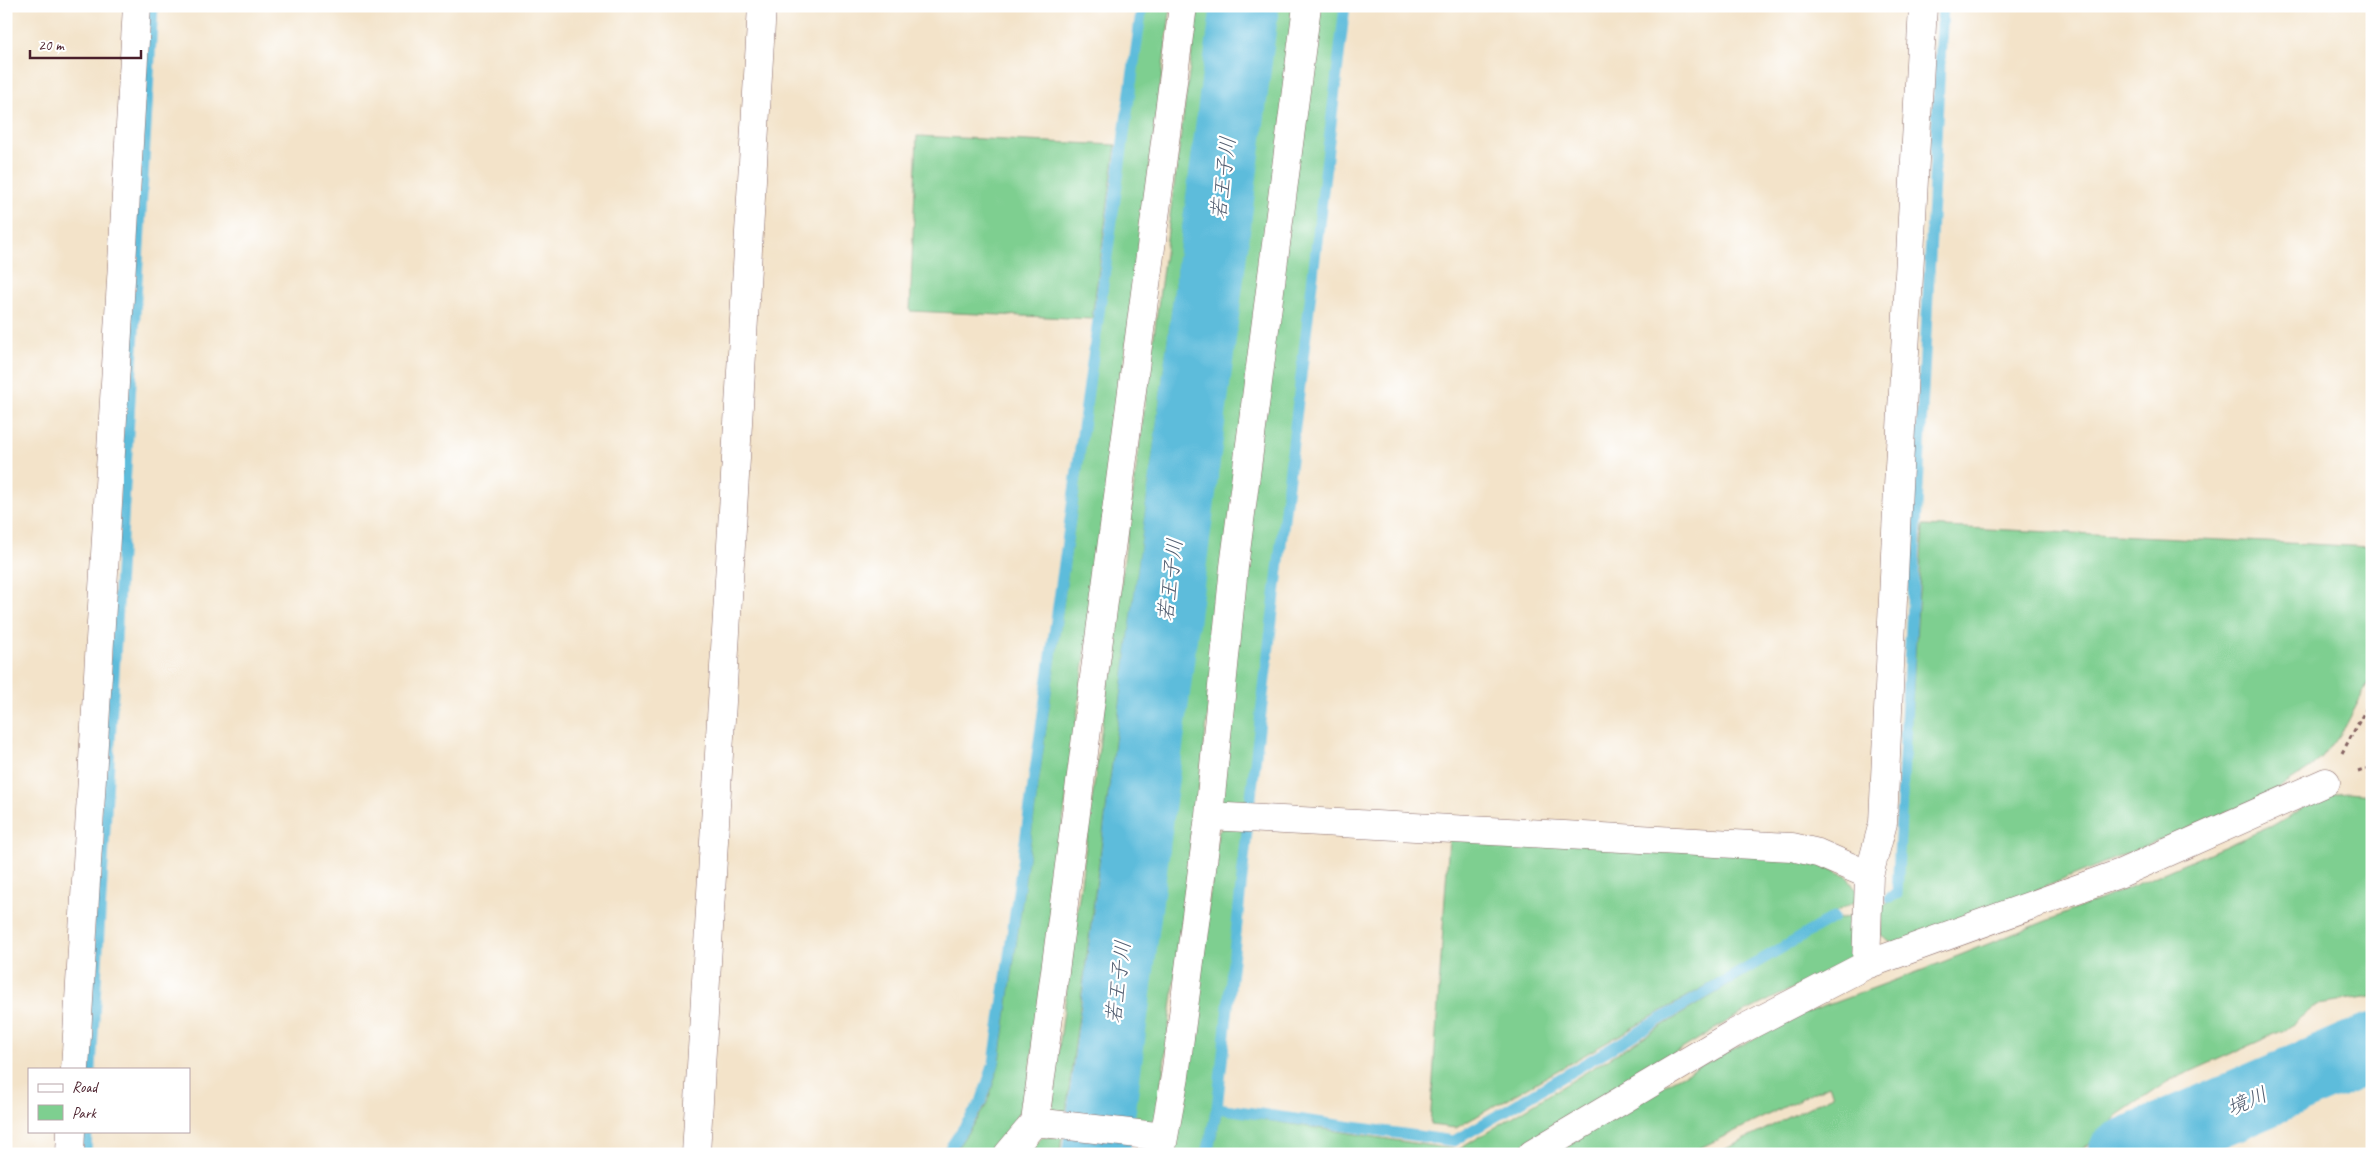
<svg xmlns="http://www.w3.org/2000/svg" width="2378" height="1160" font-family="Caveat,'Klee One',sans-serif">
<rect width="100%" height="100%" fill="#fff"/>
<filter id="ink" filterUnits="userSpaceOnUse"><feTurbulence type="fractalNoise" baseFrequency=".02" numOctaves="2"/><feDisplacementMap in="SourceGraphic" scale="10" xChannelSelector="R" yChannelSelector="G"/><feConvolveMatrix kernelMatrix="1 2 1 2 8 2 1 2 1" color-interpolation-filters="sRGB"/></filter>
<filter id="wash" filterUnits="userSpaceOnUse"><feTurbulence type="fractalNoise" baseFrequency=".0096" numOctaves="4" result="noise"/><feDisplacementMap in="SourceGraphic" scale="20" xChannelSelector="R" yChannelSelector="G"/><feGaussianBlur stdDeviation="1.12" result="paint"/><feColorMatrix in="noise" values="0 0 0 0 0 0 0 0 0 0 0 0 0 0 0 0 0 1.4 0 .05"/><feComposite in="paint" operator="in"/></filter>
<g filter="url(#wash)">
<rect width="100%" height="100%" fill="#f3e3c9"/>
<!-- green -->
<path fill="#7ecf90" stroke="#64775e" d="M1146,6H1171L1027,1095L1013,1127L993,1154H953L987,1104L1000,1061Z
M1198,6H1212L1066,1114L1054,1111L1052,1100Z
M1277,6H1297L1157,1121L1151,1125L1129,1121Z
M1317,6H1342L1245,809L1229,808L1220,800L1245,541Z
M917,136L1116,145L1092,319L910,311Z
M1923,526L2372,547V676L2345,727L2322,758L2309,769L2267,796L1899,947L1881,935L1882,905L1900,897Z
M2348,792L2372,794V996L2318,1004L2284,1030L2167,1082L2118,1115L2094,1141L2075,1154H1716L1833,1095L1829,1085L1688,1154H1552L1671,1081L1798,1016L1925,969L2119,892L2272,826L2327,794Z
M1225,824L1243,826L1214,1100L1202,1154H1175L1218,833Z
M1449,837L1795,856L1846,875L1861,898L1456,1128L1430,1125Z
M1861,912V941L1850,960L1733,1018L1509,1154H1212L1221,1113L1458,1150L1836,920Z
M1042,1137H1062L1060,1154H1026Z"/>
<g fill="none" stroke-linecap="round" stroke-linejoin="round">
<!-- stream -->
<path stroke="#5dbcdb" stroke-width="11" d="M1251,797L1345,6
M1890,897L1897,894L1943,6
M91,1069L153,6
M1104,1091L1132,1096
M1217,1108L1454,1141L1834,917
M86,1154L87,1131
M946,1154L981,1102L994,1063L1142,6
M1207,1154L1217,1108L1247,832"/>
<!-- river -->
<path stroke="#5dbcdb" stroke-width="68" d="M1096,1154L1245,6
M2122,1154L2372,1047"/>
</g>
</g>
<g filter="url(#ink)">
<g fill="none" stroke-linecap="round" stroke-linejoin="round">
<defs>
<path id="minor" d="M1209,816L1792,847L1818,853L1869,875
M1866,965L1869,875L1883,823L1898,487L1923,6
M75,1069L137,6
M1035,1122L1183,6
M70,1154L71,1131
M696,1154L762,6
M1008,1154L1035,1122L1164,1137
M1161,1154L1175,1076L1209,816L1234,567L1307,6
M1532,1154L1733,1034L1866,965L2121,873L2326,782"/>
</defs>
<!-- minor casing -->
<use href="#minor" stroke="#856462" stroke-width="29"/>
<!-- path -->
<path stroke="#856462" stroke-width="3" stroke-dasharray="4 4" stroke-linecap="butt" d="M2342,753L2372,698
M2358,772L2372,767"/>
<!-- minor -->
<use href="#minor" stroke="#fff" stroke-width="28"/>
</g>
</g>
<g text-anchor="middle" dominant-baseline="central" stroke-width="4.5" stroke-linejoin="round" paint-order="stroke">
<!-- water labels -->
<g font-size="21" font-style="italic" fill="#525e71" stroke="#fff">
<text transform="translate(1223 178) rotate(-83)">若王子川</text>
<text transform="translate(1170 580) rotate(-83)">若王子川</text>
<text transform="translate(1118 982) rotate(-83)">若王子川</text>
<text transform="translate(2247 1101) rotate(-23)">境川</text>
</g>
</g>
<!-- margin -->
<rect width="2378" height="1160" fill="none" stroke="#fff" stroke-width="25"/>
<!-- legend -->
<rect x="28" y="1068" width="162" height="65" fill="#ffffff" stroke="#b7a5aa"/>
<rect x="38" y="1084" width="25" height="8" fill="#ffffff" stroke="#b7a5aa"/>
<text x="72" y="1092" font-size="15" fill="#4a1f2b">Road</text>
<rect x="38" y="1105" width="25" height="15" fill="#7ecf90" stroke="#b7a5aa"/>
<text x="72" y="1118" font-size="15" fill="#4a1f2b">Park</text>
<!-- scale -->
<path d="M30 50v8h111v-8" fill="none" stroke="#4a1f2b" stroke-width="2.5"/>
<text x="38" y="50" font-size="15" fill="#4a1f2b" stroke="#ffffff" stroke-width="4" paint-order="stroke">20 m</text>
</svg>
